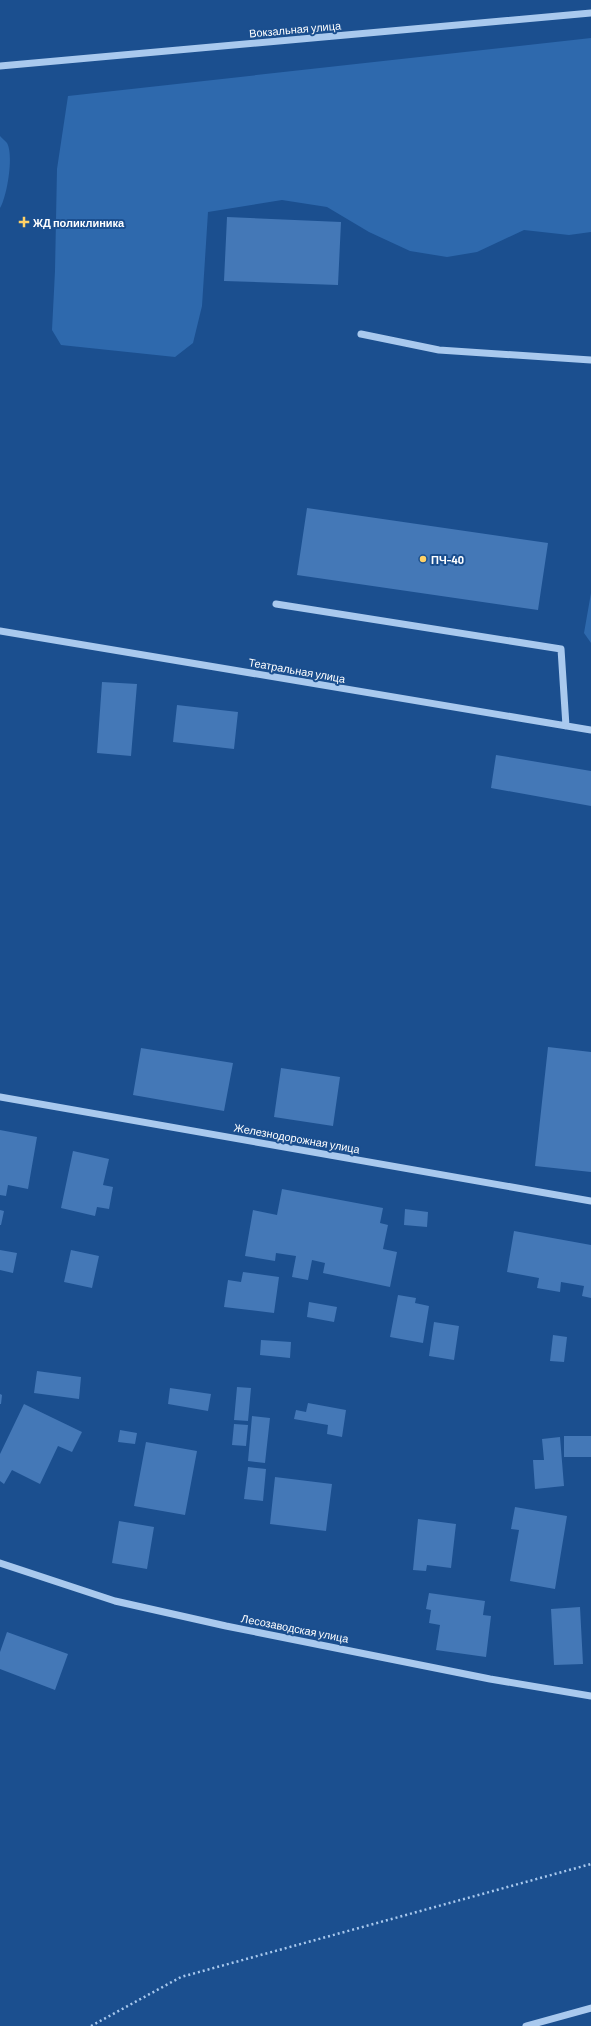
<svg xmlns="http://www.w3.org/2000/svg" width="591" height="2026" font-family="Barlow,sans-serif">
<rect width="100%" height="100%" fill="#1b4f8f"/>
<!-- green -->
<path fill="#2e69ad" d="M591,38V232L569,235L524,230L477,252L447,257L410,251L369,232L327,207L282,200L208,212L202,306L193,343L175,357L61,345L52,330L55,271L57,169L68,96Z
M0,136C2,138 5,141 7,143C14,155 7,197 0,208Z
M591,593V643L584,633Z"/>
<!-- building -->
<path fill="#4478b7" d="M227,217L341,222L338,285L224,281Z
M307,508L548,543L538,610L297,575Z
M102,682L137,684L131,756L97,753Z
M177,705L238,712L234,749L173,742Z
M496,755L591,771V806L491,788Z
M548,1047L591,1052V1172L535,1166Z
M141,1048L233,1063L224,1111L133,1095Z
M281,1068L340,1077L333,1126L274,1117Z
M0,1130L37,1137L28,1189L8,1185L6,1196L0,1195Z
M73,1151L109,1159L103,1185L113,1187L109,1209L97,1207L95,1216L61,1208Z
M282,1189L383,1208L380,1223L388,1225L383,1249L397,1252L390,1287L323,1273L325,1263L312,1260L308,1280L292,1277L296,1256L276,1253L275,1261L245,1256L253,1210L277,1215Z
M405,1209L428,1212L427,1227L404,1225Z
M0,1210L4,1211L1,1225H0Z
M514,1231L591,1245V1298L582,1296L584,1286L561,1282L560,1292L537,1288L539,1278L507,1272Z
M0,1250L17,1253L13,1273L0,1270Z
M71,1250L99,1256L92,1288L64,1282Z
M243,1272L279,1277L274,1313L224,1307L228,1280L241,1282Z
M398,1295L416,1298L415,1303L429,1306L423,1343L390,1337Z
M309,1302L337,1307L334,1322L307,1317Z
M434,1322L459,1326L454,1360L429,1356Z
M553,1335L567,1337L564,1362L550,1361Z
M261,1340L291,1342L290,1358L260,1355Z
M37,1371L81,1377L79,1399L34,1393Z
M237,1387L251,1388L248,1421L234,1420Z
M170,1388L211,1394L208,1411L168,1404Z
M0,1394L2,1395L1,1404H0Z
M308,1403L346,1410L342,1437L327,1434L328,1425L294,1419L296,1410L306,1412Z
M24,1404L82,1432L72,1452L58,1446L40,1484L12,1470L4,1484L0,1481V1454Z
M252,1416L270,1418L265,1463L248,1461Z
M234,1424L248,1425L246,1446L232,1445Z
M120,1430L137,1433L135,1444L118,1442Z
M564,1436H591V1457H564Z
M560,1437L564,1486L535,1489L533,1460H544L542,1439Z
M146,1442L197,1451L185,1515L134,1506Z
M248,1467L266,1469L263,1501L244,1499Z
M275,1477L332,1484L326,1531L270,1524Z
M515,1507L567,1516L555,1589L510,1581L519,1530L511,1529Z
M418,1519L456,1524L451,1568L427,1565L426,1571L413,1570Z
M119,1521L154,1527L147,1569L112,1563Z
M429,1593L485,1601L483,1615L491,1616L486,1657L436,1650L440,1625L429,1623L431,1610L426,1609Z
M580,1607L583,1664L554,1665L551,1609Z
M7,1632L68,1654L55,1690L0,1669V1652Z"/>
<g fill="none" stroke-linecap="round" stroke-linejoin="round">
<!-- path -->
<path stroke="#a9c9ee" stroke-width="2.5" stroke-dasharray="2 3" stroke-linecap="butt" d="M91,2026L181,1977L591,1864"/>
<!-- minor -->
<path stroke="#a9c9ee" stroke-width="7" d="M0,66L591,13
M361,334L439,350L591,360
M276,604L561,649L566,726
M0,631L591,730
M0,1097L591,1201
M0,1563L115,1601L226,1626L490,1679L591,1696
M526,2026L591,2008"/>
</g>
<!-- markers -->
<g fill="#ffd166" stroke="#1b4f8f" stroke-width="1.5">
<path d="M22 216h4v4h4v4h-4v4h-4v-4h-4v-4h4z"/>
<circle cx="423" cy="559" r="4"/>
</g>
<g text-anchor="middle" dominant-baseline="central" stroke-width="4" stroke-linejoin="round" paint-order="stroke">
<!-- street labels -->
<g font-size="11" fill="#fff" stroke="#1b4f8f">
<text transform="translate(295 29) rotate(-5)">Вокзальная улица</text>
<text transform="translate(297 670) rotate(10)">Театральная улица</text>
<text transform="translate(297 1138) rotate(10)">Железнодорожная улица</text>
<text transform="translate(295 1628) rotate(11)">Лесозаводская улица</text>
</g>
<!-- poi labels -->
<g font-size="11" font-weight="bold" fill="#fff" stroke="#1b4f8f" text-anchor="start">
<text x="33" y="222">ЖД поликлиника</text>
<text x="431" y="559">ПЧ-40</text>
</g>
</g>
</svg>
